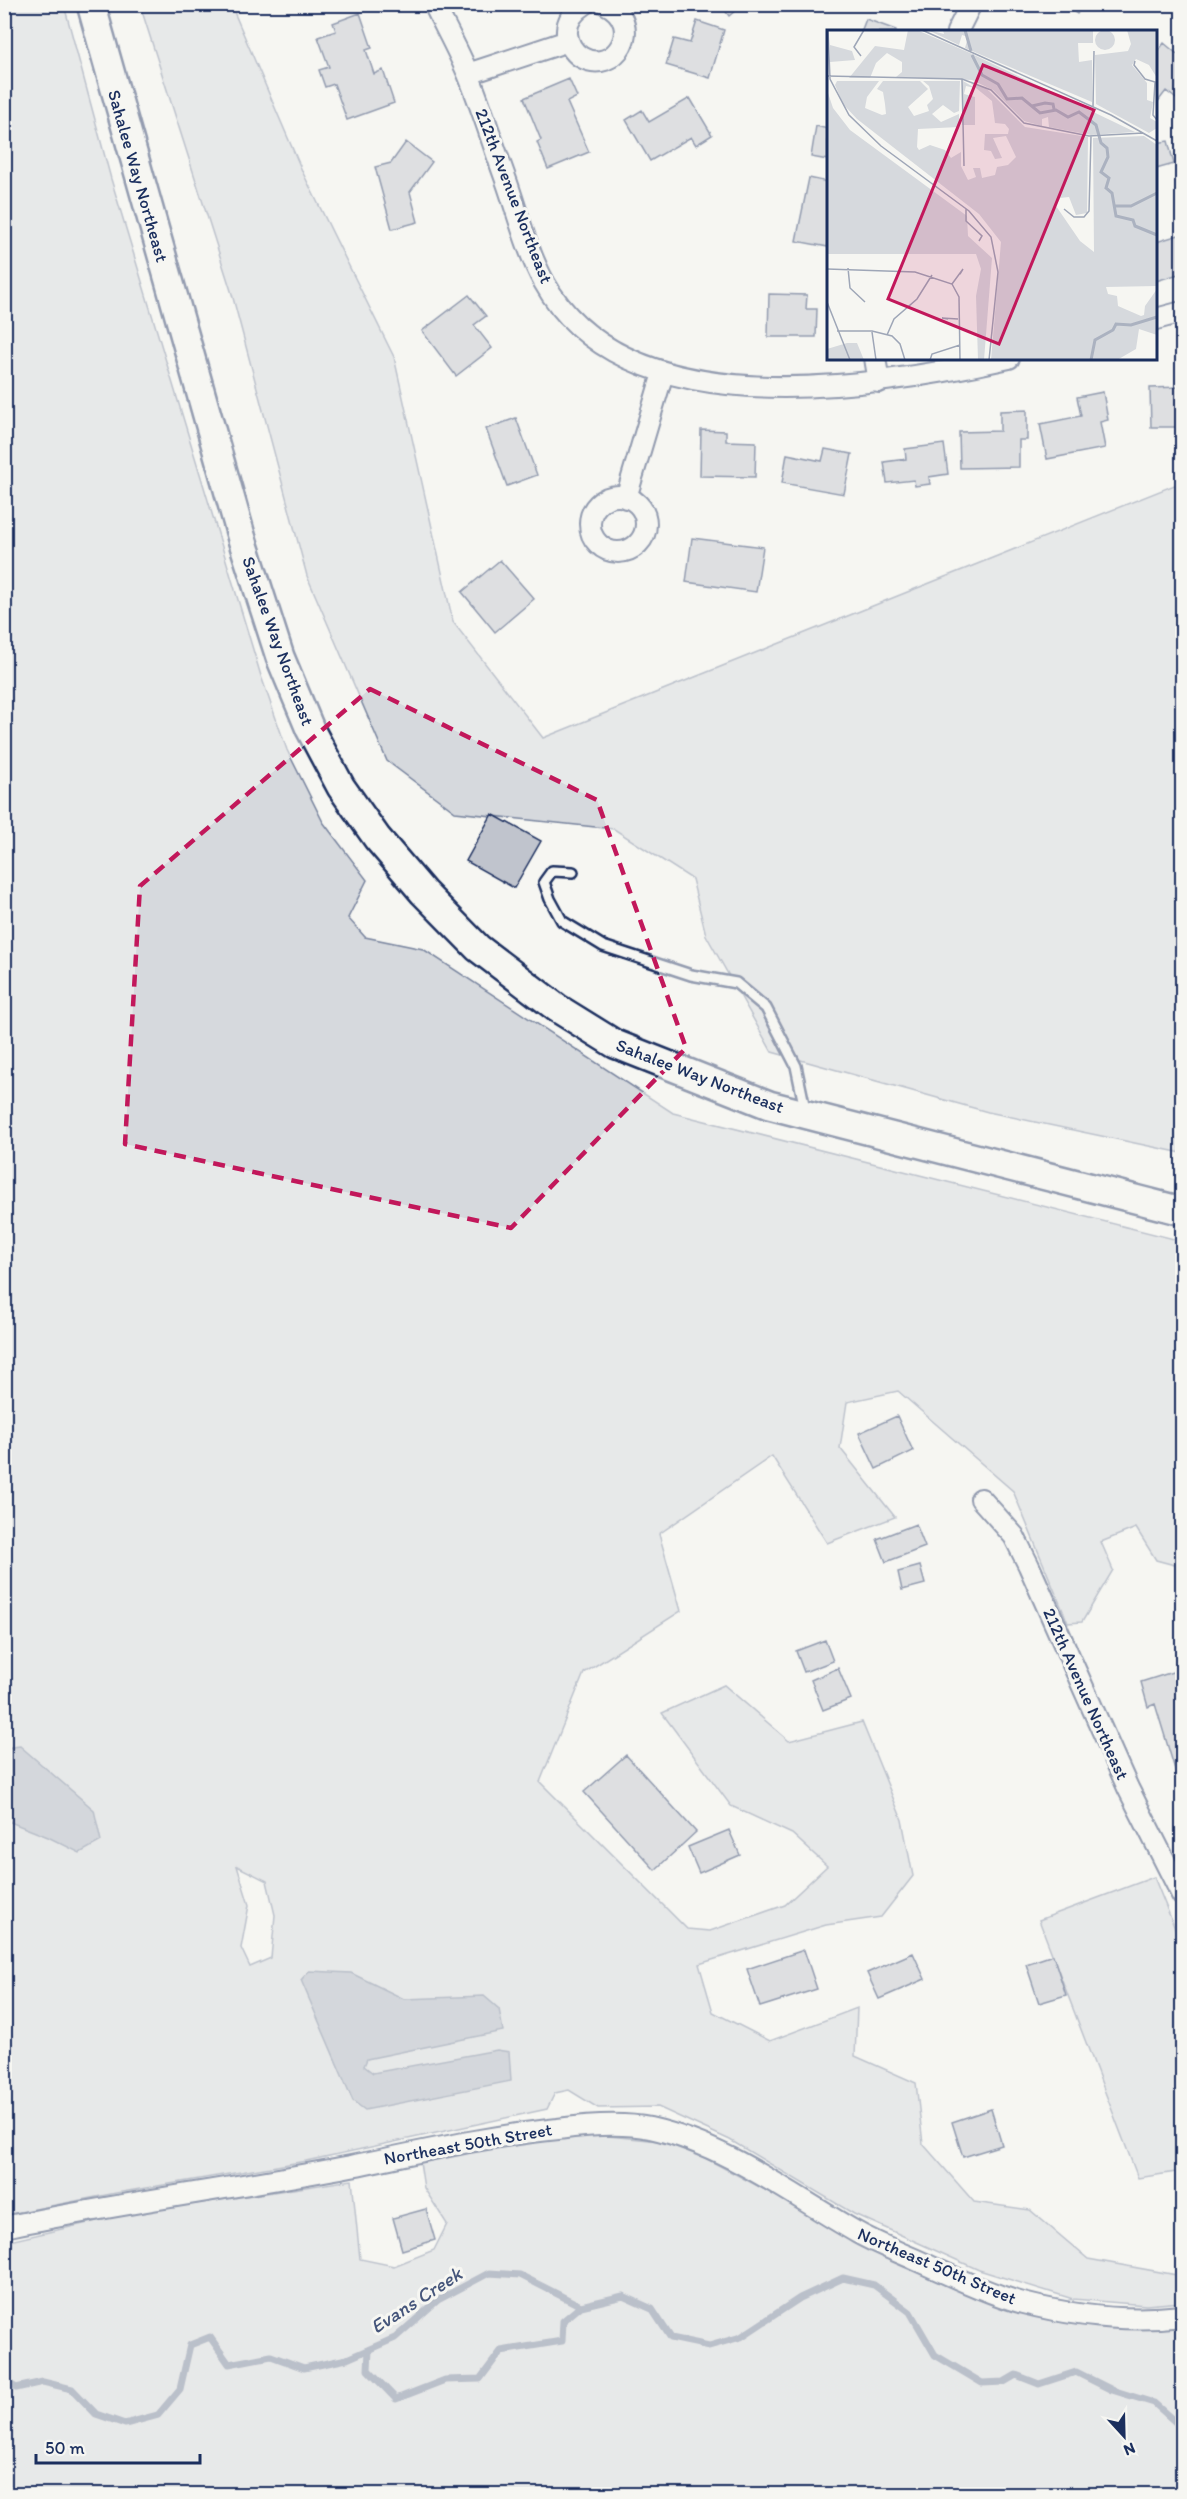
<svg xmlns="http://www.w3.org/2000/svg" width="1187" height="2499" font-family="Itim,sans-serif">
<rect width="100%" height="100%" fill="#f6f6f2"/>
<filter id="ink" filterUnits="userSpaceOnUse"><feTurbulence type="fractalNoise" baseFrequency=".0167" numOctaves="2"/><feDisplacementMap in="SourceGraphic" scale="12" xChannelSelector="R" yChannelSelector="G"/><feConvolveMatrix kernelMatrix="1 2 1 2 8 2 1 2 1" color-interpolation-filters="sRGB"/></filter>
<g filter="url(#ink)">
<!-- green -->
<path fill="#d6d9dd" stroke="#78849e" stroke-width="1.5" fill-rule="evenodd" d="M4,5H64L111,179L261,676L287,750L323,822L367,880L348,918L365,937L423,949L673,1113L1182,1241V1567L1156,1560L1136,1528L1101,1542L1113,1570L1082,1622L1068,1623L1013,1491L898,1391L847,1402L840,1448L895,1517L827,1543L772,1456L659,1534L681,1611L584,1673L540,1782L687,1929L710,1931L785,1905L827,1866L792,1834L731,1806L662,1713L724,1685L789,1741L862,1722L902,1820L913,1876L881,1917L826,1925L699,1964L713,2012L770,2041L857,2008L855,2056L916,2083L923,2144L974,2202L1030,2210L1088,2259L1182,2276V2302L1146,2305L1073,2299L979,2270L854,2214L730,2140L658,2107L598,2108L569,2090L555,2093L547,2109L306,2161L116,2193L5,2215ZM237,1866L267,1881L275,1915L271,1958L250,1967L241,1948L249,1905Z
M140,5H231L303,173L394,357L453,622L543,738L1182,482V1153L988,1112L772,1052L706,935L692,879L614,829L455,812L387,761L307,576L232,294Z
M1154,1877L1182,1946V2171L1138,2178L1039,1920Z
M597,2135L660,2141L705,2158L850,2235L1003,2305L1182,2323V2494H110L5,2490V2242L123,2215L352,2180L360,2259L394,2266L434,2250L447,2224L424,2188L420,2162L513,2144Z"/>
<!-- water -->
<path fill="#abb2c0" stroke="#717e99" stroke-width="1.5" d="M20,1746L94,1810L101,1841L80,1853L48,1837L5,1820V1748Z
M309,1971L351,1973L404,1999L484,1996L499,2009L503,2031L367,2059L364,2066L373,2073L497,2050L509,2052L511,2081L365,2110L353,2101L301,1980Z"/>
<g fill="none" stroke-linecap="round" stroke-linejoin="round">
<!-- stream -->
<path stroke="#717e99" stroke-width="7" d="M369,2350L368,2370L396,2399L445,2380L480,2379L501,2351L562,2341L563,2321L581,2306
M4,2380L16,2388L43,2382L72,2389L96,2414L125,2424L158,2415L180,2389L190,2345L210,2337L229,2364L271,2356L304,2368L347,2359L395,2338L438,2300L489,2273L520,2275L581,2306L623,2296L652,2309L671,2338L709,2346L741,2337L800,2298L843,2278L874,2285L910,2312L935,2355L982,2383L1004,2382L1016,2375L1039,2384L1076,2372L1112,2390L1154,2403L1182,2428"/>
</g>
<!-- building -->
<path fill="#c0c4cd" stroke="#1b2f5e" stroke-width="1.5" d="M720,4H743L729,16Z
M1062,4H1083L1077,14Z
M360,13L372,48L366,50L374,74L383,70L394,103L347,120L334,84L325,87L319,70L329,67L318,37L336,31L333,23Z
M866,19L896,30V32H861Z
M697,21L724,30L710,78L666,65L674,39L690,43Z
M1164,43L1182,58V97L1179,101L1166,91L1156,104V54Z
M569,79L577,97L567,102L589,152L548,169L537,142L541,140L524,98Z
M690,98L712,135L696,145L691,137L650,161L626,120L642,110L649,122Z
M816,126L828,129V160L811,157Z
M1168,141L1174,164L1156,169V143Z
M406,142L432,162L410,192L418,222L392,229L375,167L391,163Z
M809,178L828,182V247L796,241Z
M1182,234V273L1156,281V242Z
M769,294L807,295L806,309H817L816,337H768Z
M469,295L486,316L474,325L492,348L456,376L422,331Z
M1181,387L1182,427H1151L1150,388Z
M1103,392L1108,420L1100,422L1105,448L1047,459L1040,424L1081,416L1077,397Z
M1027,410V440H1019V467L960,468L959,432L1000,431V411Z
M516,418L537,475L507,486L486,429Z
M701,430L726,431V441L756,442L755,477L700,476Z
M944,444L948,474L929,477L930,484L915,486L914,480L887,483L884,462L906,459L905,449Z
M825,449L852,454L844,494L782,483L787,454L822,461Z
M692,538L763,547L756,592L686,582Z
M500,560L534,599L495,632L462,592Z
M492,814L541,841L514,888L466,861Z
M897,1416L913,1451L876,1469L859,1433Z
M916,1524L925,1547L886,1562L877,1539Z
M920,1566L925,1584L902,1590L898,1572Z
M825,1640L833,1661L804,1672L796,1651Z
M838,1668L851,1699L823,1710L811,1680Z
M1182,1669V1785L1180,1786L1155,1704L1148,1707L1141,1682Z
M626,1755L696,1832L655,1870L584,1792Z
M729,1830L740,1855L699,1873L688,1847Z
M804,1950L817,1989L760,2007L747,1969Z
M913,1953L925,1979L879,1999L867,1973Z
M1053,1955L1066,1995L1039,2003L1026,1964Z
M991,2109L1002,2145L963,2157L952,2122Z
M426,2209L435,2240L402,2250L393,2218Z"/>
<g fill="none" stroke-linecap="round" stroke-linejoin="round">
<defs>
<path id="lane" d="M573,872L552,871L544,882L550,899L562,921L603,946L691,975L736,983L766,1008L796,1066L805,1109"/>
<path id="street" d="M434,4C445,27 458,50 468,74C482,108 493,145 506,180C518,214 527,251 544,282C625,429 875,388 1009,358
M585,4C574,11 566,20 567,34C568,43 573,52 581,57C615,77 646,24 606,4
M957,32L971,4
M468,74L568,41
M1156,319L1182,312
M875,358L879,382
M590 524a28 28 0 1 1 56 0a28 28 0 1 1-56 0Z
M626,498L663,373
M981,1499L1014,1536L1029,1566L1128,1788L1182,1895
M4,2227C119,2203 236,2188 351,2166C420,2152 488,2136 558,2129C587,2125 621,2122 650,2128C727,2145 791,2195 858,2233C876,2243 896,2251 914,2259C950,2275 986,2293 1023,2303C1074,2316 1131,2322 1182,2316"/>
<path id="secondary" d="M91,4L242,539L280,657L310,729L341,787L377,838L423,892L478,948L557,1008L615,1044L769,1105L1182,1211"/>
</defs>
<!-- lane casing -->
<use href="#lane" stroke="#1b2f5e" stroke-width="14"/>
<!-- street casing -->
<use href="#street" stroke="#1b2f5e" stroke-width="24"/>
<!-- secondary casing -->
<use href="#secondary" stroke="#1b2f5e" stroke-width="32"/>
<!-- lane -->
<use href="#lane" stroke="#f6f6f2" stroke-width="9"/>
<!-- street -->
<use href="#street" stroke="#f6f6f2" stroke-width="20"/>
<!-- secondary -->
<use href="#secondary" stroke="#f6f6f2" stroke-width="27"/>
</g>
</g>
<!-- marked area -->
<path d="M0 0H1187V2499H0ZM370,689L597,800L686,1048L511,1228L125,1144L140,886Z" fill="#f6f6f2" fill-opacity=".55" fill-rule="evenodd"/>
<path fill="none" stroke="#c2185b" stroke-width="4.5" stroke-dasharray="12 8" stroke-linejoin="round" d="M370,689L597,800L686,1048L511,1228L125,1144L140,886Z"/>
<g text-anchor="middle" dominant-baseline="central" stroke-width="6" stroke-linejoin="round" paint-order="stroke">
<!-- street labels -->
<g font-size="18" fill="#1b2f5e" stroke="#f6f6f2">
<text transform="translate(138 176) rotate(74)">Sahalee Way Northeast</text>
<text transform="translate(514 196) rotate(69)">212th Avenue Northeast</text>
<text transform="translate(278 641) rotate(70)">Sahalee Way Northeast</text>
<text transform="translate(700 1076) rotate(21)">Sahalee Way Northeast</text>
<text transform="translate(1086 1694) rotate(66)">212th Avenue Northeast</text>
<text transform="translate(468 2144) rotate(-10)">Northeast 50th Street</text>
<text transform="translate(937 2266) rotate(23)">Northeast 50th Street</text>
</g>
<!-- water labels -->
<g font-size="20" font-style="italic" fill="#46567b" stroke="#f6f6f2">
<text transform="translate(416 2300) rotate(-33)">Evans Creek</text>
</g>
</g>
<!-- overview -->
<g transform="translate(827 30)">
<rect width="330" height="330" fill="#f6f6f2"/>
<path d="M268 10a10 10 0 1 1 20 0a10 10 0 1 1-20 0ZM81,0H90L143,23L308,102L264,105L222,97L221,87L215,89V96L197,91L166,60L145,50L69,47L75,42V32L60,23L49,33L43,48H22L48,16L77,20ZM101,0L117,4L116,0H266V13H251L252,32L265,30V72L138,18L141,7L135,5L132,15ZM300,0H330V48L322,35L309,29L305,35L320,53V70L326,72L323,88L330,92V98L322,103L269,74L268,25L301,21L304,14ZM3,15L25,21L28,30L3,32ZM10,51H52L40,67L38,78L55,85L59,84L58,74L56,62L50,59L56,51H93L101,59L81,77L87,86L102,81L100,75L106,69L102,56L96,51H133L132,81L127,83L116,75L105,84L114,92L132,84V97L91,99L90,117L92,120L103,115L118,120L124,128L134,122V136L141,150L149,147L146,138H153L155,148L168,145L170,137L181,135L189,127L179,106L166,108L175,128L168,129L164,121L157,120L158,104H181L182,99L178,94L168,93L165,71L144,54L159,58L198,97L261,107L260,183L249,185L242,167L233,168L229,176L253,211L267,222L266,108L317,106L330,115V256L279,257L281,264L290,266L291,276L314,286L317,285L318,276L330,259V305L312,299L309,319L290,330H164L174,212L152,184L30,89L16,74L8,55ZM136,51L148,58L139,56L137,64L148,67V95H135ZM0,60L6,78L23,100L140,186L141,206L165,228L157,330H151L149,266L154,239L149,224H0ZM20,313H30L37,330H0V319Z" fill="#d6d9dd"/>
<path fill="none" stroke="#abb2c0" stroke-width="3" d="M138,0L144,21M145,25L155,45L171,54L180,69L195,68L213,83L229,80L241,87L252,82L269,95L274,113L280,118L281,127L274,142L282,148L279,158L285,163L289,186L306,190L308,196L330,205M205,76L218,73L226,74L227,79M287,176H304L330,163M264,330L268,310L286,300L289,294L304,295L330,287"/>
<path fill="none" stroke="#9ea6b7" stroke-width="1.5" d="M1,0L3,49L22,85L54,116L142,181L164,207L171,242L162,330M95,0L284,85L330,111M34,26L27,17L37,0M308,31L307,35L318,49L328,52L326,85L330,90M0,46L135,49L164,60L197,93L262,106L316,103M135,49L137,136M266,77L267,21M139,179V191L155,206L152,211M237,179L247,187H257L262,181L264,106M21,238L23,258L38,272M0,239L88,242L125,254L132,267L133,330M125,254L136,239L133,244M0,272L23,330M121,289L115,288L131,289M10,301H45L65,306L73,314L78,330M45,302L49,330M60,305L67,289L90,269L105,245M103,330L105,324L133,315"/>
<path fill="#c2185b" fill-opacity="0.15" stroke="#c2185b" stroke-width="3" d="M156,35L267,80L172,314L61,269Z"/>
<rect width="330" height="330" fill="none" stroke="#1b2f5e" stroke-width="3"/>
</g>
<!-- margin -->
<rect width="1187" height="2499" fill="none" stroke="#f6f6f2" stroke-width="24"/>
<rect x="12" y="12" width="1163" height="2475" fill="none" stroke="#1b2f5e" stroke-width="2" filter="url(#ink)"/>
<!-- north arrow -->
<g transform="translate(1124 2436) rotate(158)" stroke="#f6f6f2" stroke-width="4.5" paint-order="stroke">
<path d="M0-4.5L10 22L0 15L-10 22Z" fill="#1b2f5e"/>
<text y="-9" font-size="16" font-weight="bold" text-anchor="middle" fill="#1b2f5e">N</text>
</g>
<!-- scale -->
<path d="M36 2454v9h164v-9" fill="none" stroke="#1b2f5e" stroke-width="3"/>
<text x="45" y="2454" font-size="18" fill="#1b2f5e" stroke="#f6f6f2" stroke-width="4.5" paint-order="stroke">50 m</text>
</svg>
